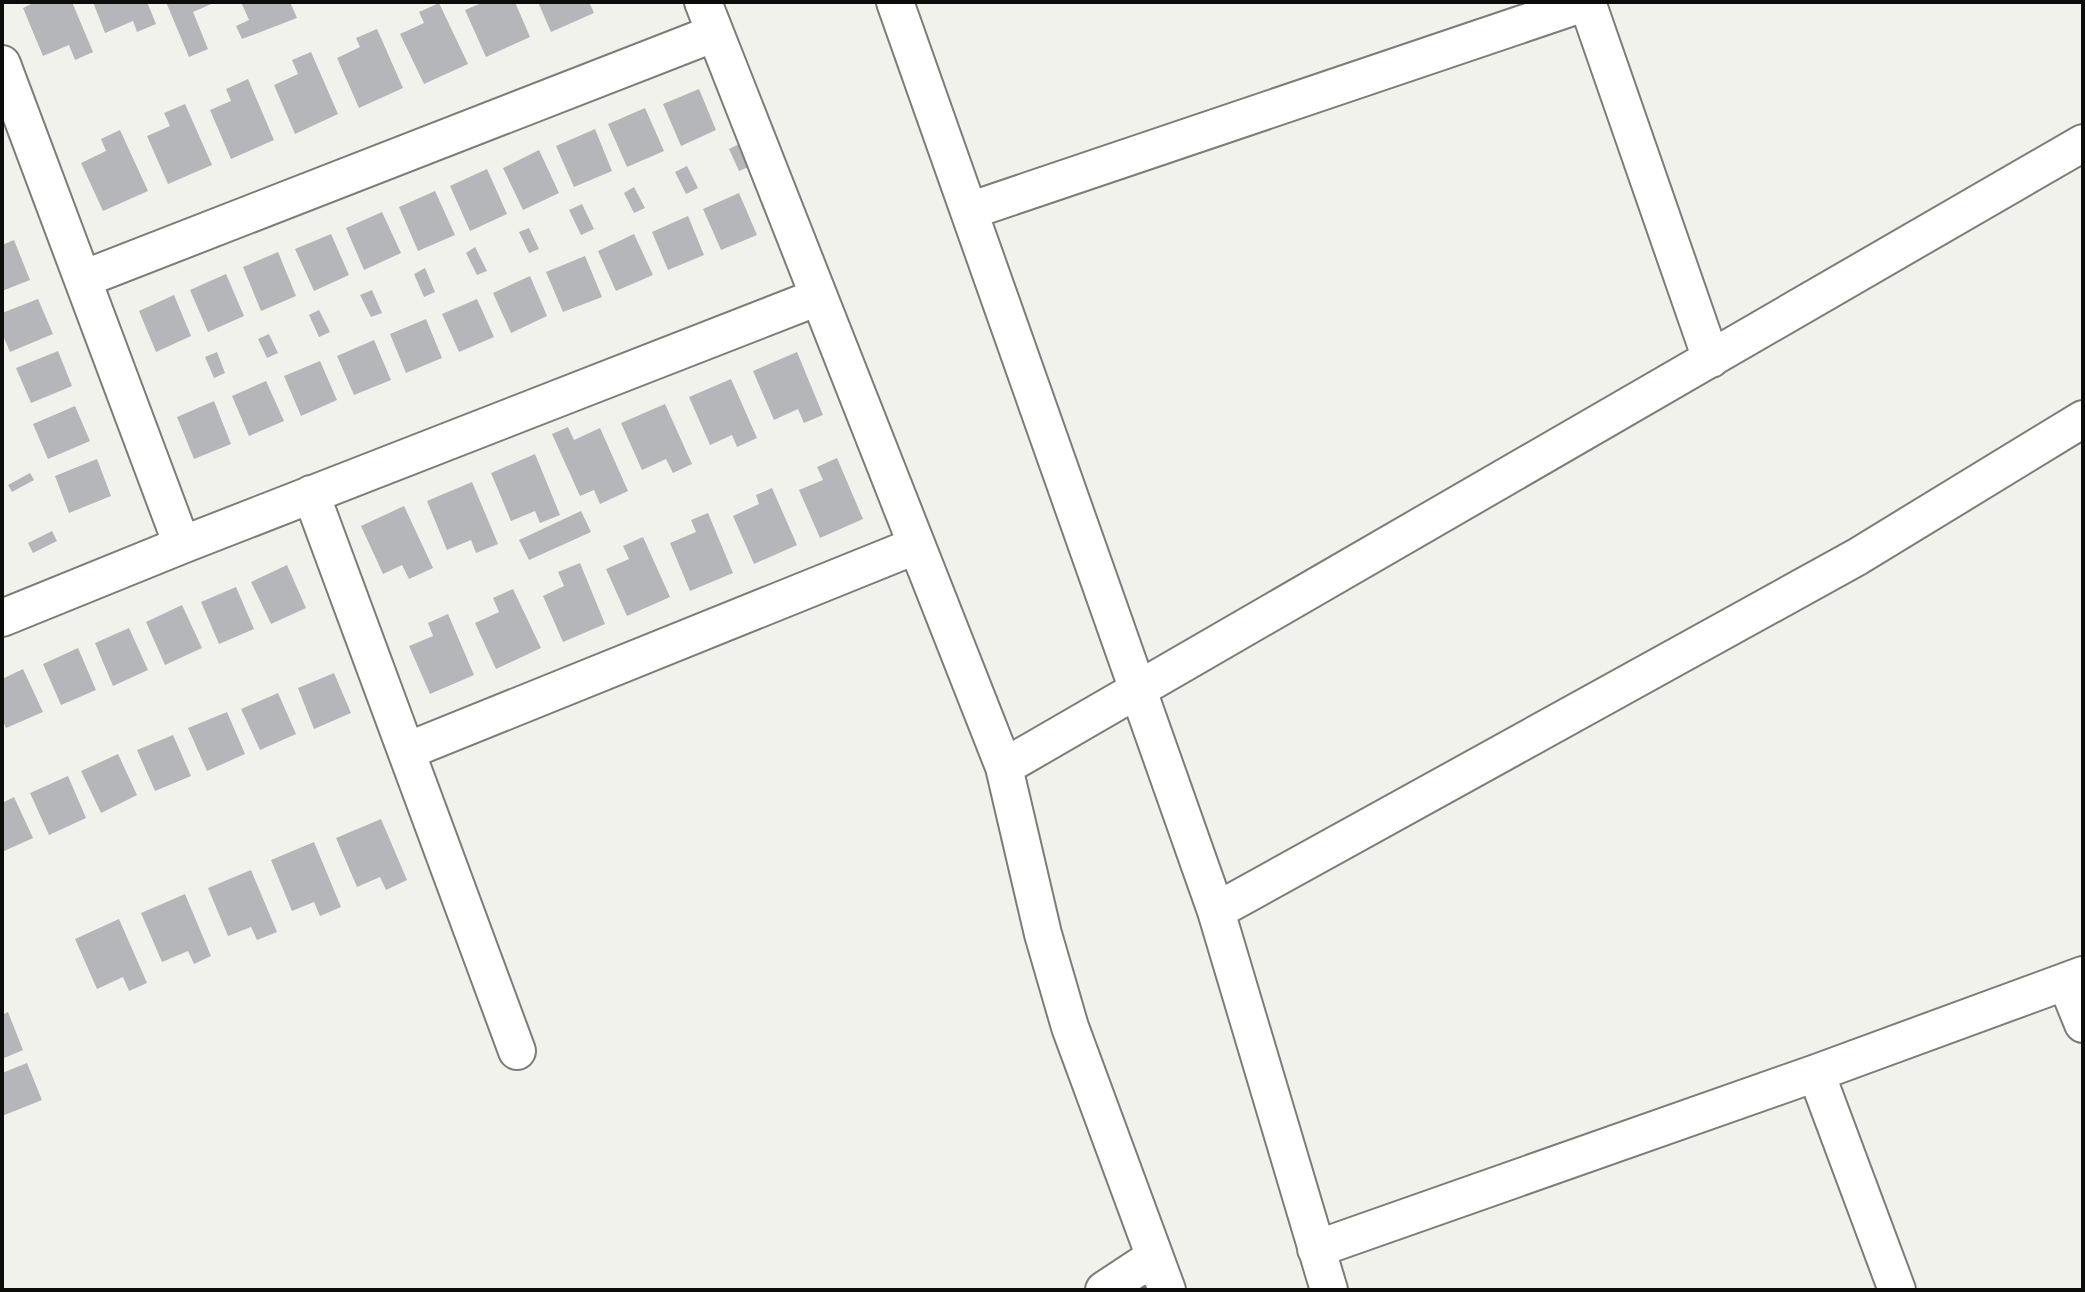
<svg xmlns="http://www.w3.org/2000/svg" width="2085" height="1292" font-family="'Fira Sans Condensed',sans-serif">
<rect width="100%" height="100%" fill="#f2f2ed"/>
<!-- building -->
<path fill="#b5b6ba" d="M35,2H72L93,52L75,60L69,45L43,56L23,8Z
M93,2H147L156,24L137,32L133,21L105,33Z
M166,2H216L193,12L208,49L189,57Z
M241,2H290L297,18L242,39L236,26L249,20Z
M484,2H515L530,37L486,57L465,10Z
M538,2H589L594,13L551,32Z
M439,3L468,64L424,84L400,34L424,23L419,12Z
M377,29L403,88L359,108L337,58L360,47L356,38Z
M311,52L338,114L295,134L274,85L298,74L292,60Z
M248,79L274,140L231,159L210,110L231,101L226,89Z
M699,89L716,130L681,146L663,104Z
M185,104L212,165L168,184L147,136L170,126L164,113Z
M645,108L664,151L627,167L608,124Z
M595,129L612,171L574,187L556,146Z
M120,130L148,191L103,211L81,163L106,151L101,139Z
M741,143L751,166L739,171L729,149Z
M539,150L559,193L523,210L503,168Z
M687,166L698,188L686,194L675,172Z
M487,169L507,214L470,231L450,186Z
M634,187L645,208L634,213L624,193Z
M435,191L455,235L418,251L399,207Z
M739,193L757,235L721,250L703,209Z
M582,204L594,229L581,235L569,210Z
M382,212L401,253L364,270L346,228Z
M688,216L704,255L668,270L652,232Z
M529,228L539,249L529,253L519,232Z
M331,234L349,275L314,291L295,249Z
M634,234L653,275L616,291L598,251Z
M14,240L30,280L2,291V245Z
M475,247L487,271L477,275L466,253Z
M278,252L296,296L261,311L243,267Z
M585,256L602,297L563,312L546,272Z
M425,268L435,292L424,297L414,274Z
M226,274L244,316L208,332L190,290Z
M530,276L547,316L511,333L493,293Z
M372,290L382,313L371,317L360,295Z
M174,295L191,336L156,352L139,311Z
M38,299L53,334L10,352L2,333V313Z
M477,299L494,337L459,352L442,314Z
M319,310L330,332L319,337L309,315Z
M426,319L442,358L406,373L390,334Z
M269,334L278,353L267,358L258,339Z
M374,340L391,380L354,395L337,356Z
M58,351L72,386L31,403L16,368Z
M217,352L225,373L214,378L205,357Z
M797,352L823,415L804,423L798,409L774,420L753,371Z
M320,361L337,400L301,416L284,376Z
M731,379L757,438L737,447L732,435L710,445L689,397Z
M266,381L284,421L249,436L232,396Z
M214,401L231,444L194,459L177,417Z
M665,404L692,464L673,473L666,459L642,470L621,423Z
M75,406L90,441L48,459L33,424Z
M568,427L574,440L600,428L628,491L600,504L594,490L580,496L552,434Z
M535,454L560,515L540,523L535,511L511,521L491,473Z
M837,458L863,519L820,538L799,490L823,480L817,467Z
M97,459L111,496L69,513L55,476Z
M30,473L34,480L12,492L8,485Z
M472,482L498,544L476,553L471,540L447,550L427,501Z
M772,488L797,545L754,564L733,516L759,504L756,495Z
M404,506L433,568L409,579L402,565L383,574L361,526Z
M581,511L591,532L529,560L519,540Z
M708,513L733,573L690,591L670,543L696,532L691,520Z
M52,531L57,541L33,553L28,543Z
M643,537L670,597L627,616L606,569L629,559L623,546Z
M580,563L605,624L563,642L543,596L564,586L558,572Z
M287,565L306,608L271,624L251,582Z
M236,587L254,629L219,644L201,602Z
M513,589L541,648L496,669L475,623L499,612L493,598Z
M182,605L202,648L165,665L146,622Z
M448,614L474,675L430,694L409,646L433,636L428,623Z
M129,628L148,670L113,686L95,643Z
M78,648L96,690L61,705L43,664Z
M23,669L43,712L6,728L2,719V679Z
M334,673L351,713L314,729L298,688Z
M278,693L296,734L260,750L241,709Z
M227,712L245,754L207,771L188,728Z
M173,735L191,776L155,791L137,750Z
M118,754L137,795L101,813L81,771Z
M68,776L86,818L49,835L30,793Z
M14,797L33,838L2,852V803Z
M381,819L407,880L386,890L380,877L357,887L336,838Z
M314,842L341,907L320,916L314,902L292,911L271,860Z
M251,870L277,932L257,940L251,927L228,936L208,888Z
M185,894L211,956L194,964L188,951L162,962L141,913Z
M119,919L147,983L129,991L123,977L97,989L75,939Z
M8,1012L23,1050L2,1059V1015Z
M27,1063L42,1100L2,1116V1073Z"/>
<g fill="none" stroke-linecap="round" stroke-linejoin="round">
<defs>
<path id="minor" d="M703,2L1004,767L1043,934L1070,1027L1167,1290
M895,2L1216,911L1329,1290
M1587,2L1711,359
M2,64L182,545
M969,211L1587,2
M83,279L715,33
M311,494L517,1051
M2,618L182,545L818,297
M407,751L915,546
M1004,767L2083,143
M1216,911L1857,557L2083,419
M2066,982L2083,1024
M1816,1073L1897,1290
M1316,1249L1816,1073L2083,975
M1104,1290L1154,1257"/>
</defs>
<!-- minor casing -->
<use href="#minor" stroke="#7c7c78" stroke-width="40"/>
<!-- minor -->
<use href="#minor" stroke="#fff" stroke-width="36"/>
</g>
<!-- border -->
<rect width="2085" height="1292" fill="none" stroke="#0c0c0b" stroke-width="8"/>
</svg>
